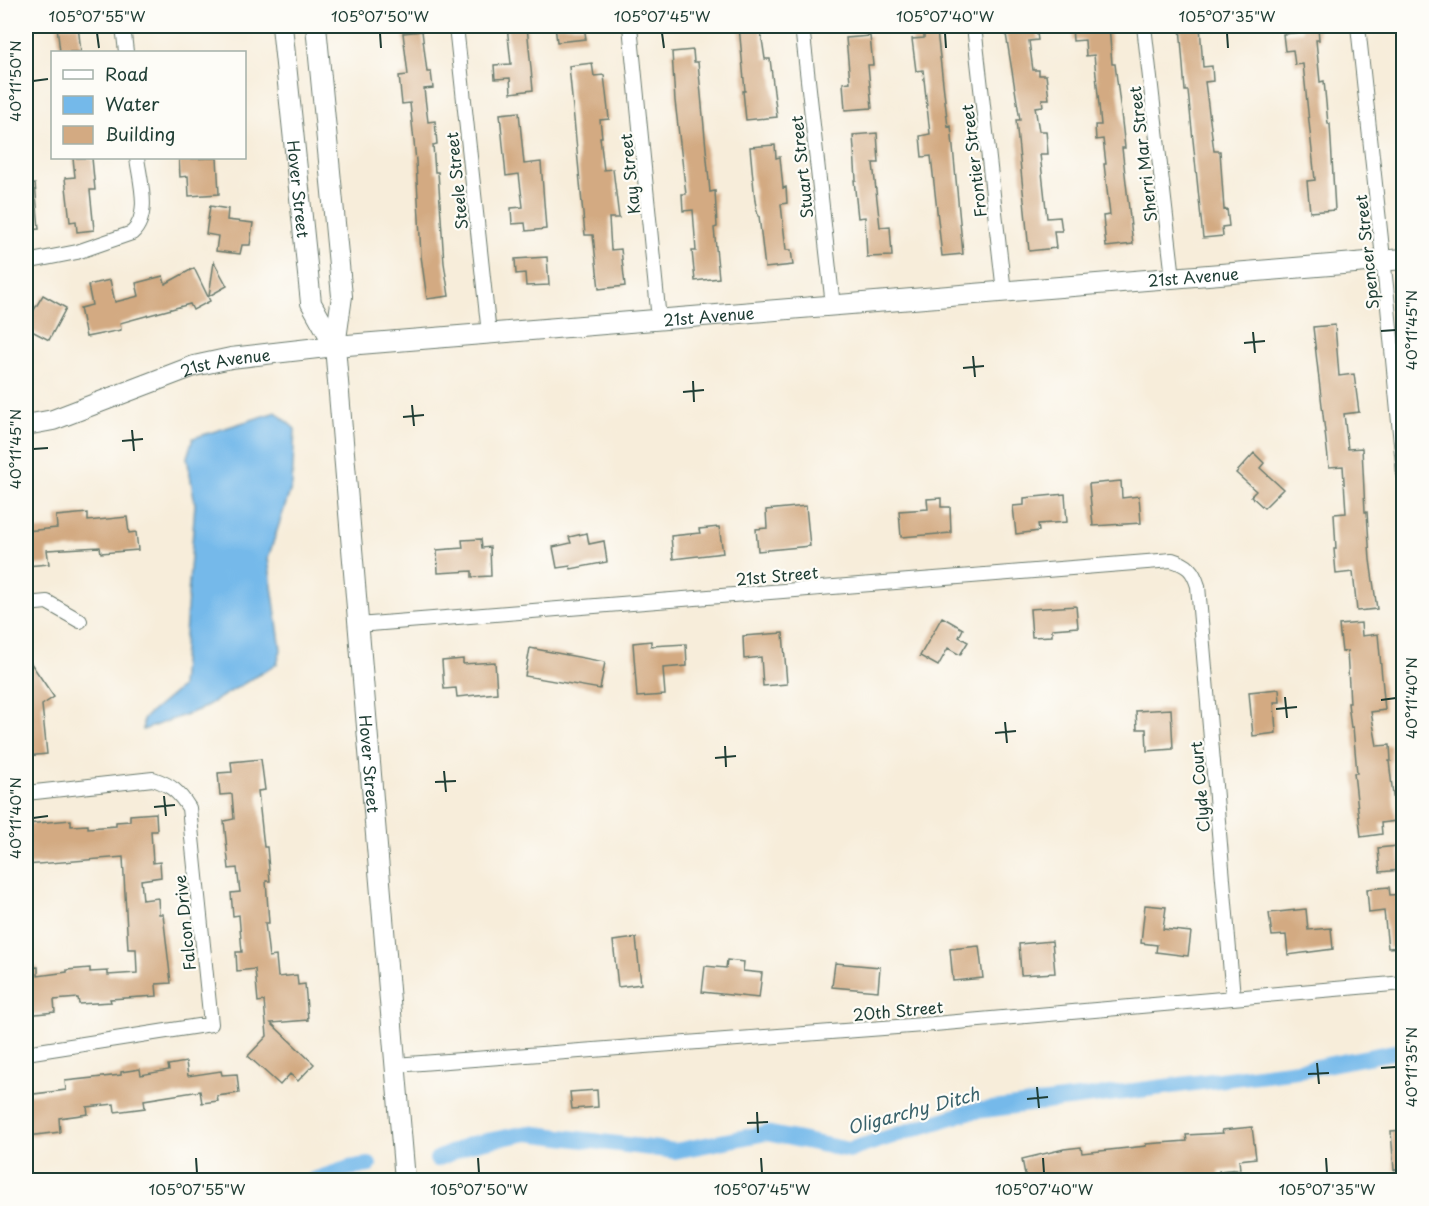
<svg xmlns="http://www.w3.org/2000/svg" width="1429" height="1206" font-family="'Playpen Sans',sans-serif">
<rect width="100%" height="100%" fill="#fdfcf7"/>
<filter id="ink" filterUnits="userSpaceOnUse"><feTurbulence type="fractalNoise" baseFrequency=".0167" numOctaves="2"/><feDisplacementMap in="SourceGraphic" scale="12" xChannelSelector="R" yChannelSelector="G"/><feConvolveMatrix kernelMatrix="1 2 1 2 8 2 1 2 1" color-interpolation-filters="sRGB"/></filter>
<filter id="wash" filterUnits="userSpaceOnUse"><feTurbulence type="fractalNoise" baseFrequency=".008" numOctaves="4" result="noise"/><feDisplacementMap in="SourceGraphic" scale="24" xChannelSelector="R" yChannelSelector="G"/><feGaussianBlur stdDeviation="1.35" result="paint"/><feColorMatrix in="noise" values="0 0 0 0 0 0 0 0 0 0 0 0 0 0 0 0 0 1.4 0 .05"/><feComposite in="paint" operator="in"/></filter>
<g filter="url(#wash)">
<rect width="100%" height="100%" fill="#f7edda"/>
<!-- water -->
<path fill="#74b9ea" stroke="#4a7b8f" stroke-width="1.5" d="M276,412L295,429L292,485L268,558L281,650L277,664L201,709L143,730V719L181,687L195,504L187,457L193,438Z"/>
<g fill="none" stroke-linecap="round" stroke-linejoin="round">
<!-- canal -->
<path stroke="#74b9ea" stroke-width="16" d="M437,1159L471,1144L528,1133L675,1151L766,1133L849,1150L968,1112L1305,1069L1404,1050
M313,1180L349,1168L369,1165"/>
</g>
<g id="blocks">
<!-- building -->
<path fill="#d3aa82" d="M57,26H78L81,52H60Z
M507,26H527L533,90L511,93L510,78L495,79L494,65L511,64Z
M555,26H584L586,39L557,42Z
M739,26H760L765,59H770L777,117L746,120L743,91H745Z
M1036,26L1038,40L1029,41L1033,70H1039V75H1046L1049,99H1042L1043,106L1035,107L1039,131H1046L1048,154H1040L1047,218L1060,217L1062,231H1054L1056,248L1029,251L1016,120H1020L1005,28Z
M1072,26H1109L1112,64H1115L1121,113L1125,148H1122L1133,244L1106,247L1103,216L1110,215L1104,164H1106L1103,139L1096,140L1095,125H1101L1094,55L1086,56L1085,40L1073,41Z
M1180,26H1200L1203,67L1212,66L1213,81L1205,82L1214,151H1220L1224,210L1227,209L1229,226L1222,227L1223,236L1203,238L1188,91H1185Z
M1318,26L1319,40H1316L1320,82L1324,81L1328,124H1330L1335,210L1310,212L1307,181L1315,180L1303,64L1295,65L1293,50L1285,51L1283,34L1302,32V27Z
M422,31L427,72H431L433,88L424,89L428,122L435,121L437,144L433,145L435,172H438L444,263L449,296L427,299L421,256L416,161L410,103L402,104L399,76L408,75L403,33Z
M937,31L948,127L951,126L963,254L942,256L931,156L922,157L920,136L930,134L923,70L916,71L912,39L924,38V32Z
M870,36L873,65H868L872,108L845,110L843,83L850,82L846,38Z
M693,50L694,62H698L710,192L715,191L717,227L714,228L719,278L695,281L692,251H696L693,210L683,211L682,194H686L675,101L672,52Z
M592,63L594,76L604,75L609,119L600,120L602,137H600L604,170L613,169L619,218H609L611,250L621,249L625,286L599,289L593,235H585L569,66Z
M519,112L524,164L541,162L546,229L526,231L525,223L512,224L511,208L523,207L519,174L506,176L500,114Z
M877,133L879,163H873L880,227L890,226L892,256L867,257L865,217L858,218L854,180H856L853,135Z
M775,145L776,158L780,157L783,188L786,187L787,203L781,204L786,250H791L793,265L765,268L759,216H758L755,201L750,147Z
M73,158H92L95,190H90L94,230L77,232L76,221L70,222L65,178L75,177Z
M217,158L219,194L189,196L188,176L180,177L179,159Z
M35,184L39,229L26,230V185Z
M210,206L228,209L227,220L253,223L250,245H242L240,254L216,251L218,236L206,234Z
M547,257L549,285L526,286L525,273L516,274L515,259Z
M214,262L227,286L209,296Z
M194,268L210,301L193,310L190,304L120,323L121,330L86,337L80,308L92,305L88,285L110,280L115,302L139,296L136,283L163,276L165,284Z
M43,295L66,308L49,340L26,328V306L34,310Z
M1335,325L1339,376L1354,374L1359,412L1344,414L1348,449L1362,448L1365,512H1367L1370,560L1377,609L1357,611L1353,572L1336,574L1334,549H1336L1334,514L1346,513L1343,466L1329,467L1313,327Z
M1254,453L1264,463L1260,468L1283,489L1264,508L1251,496L1256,491L1236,473Z
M1121,481L1122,498L1139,496L1141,523L1093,526L1089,484Z
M1065,494L1067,522L1038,524L1039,531L1016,534L1013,506L1024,505V498Z
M941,498V507H950L951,533L901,537L899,511L928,509L927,499Z
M806,506L810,546L758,551L756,529L767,528L766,510Z
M88,513V521L127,517L129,533L136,532L138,550L101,553L100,547L47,550L49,564L26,566V531L57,528L56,516Z
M719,527L723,553L673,559L671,536L700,533L699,529Z
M587,533L589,544L604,541L607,562L571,569L570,566L557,568L553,547L571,543L569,537Z
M481,539L482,548L490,547L491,576L472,577V571L438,573L437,550L463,548L462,540Z
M1076,606L1078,627L1052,629V636L1032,637L1030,609Z
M942,617L963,629L959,637L968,642L960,655L948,648L938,666L920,656Z
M1361,623L1362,636L1378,634L1385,710L1371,712L1377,746L1390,745L1391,761H1389L1396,821L1381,823L1382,834L1361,837L1354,773H1357L1353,727L1351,728L1348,703H1350L1347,651L1342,652L1339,625Z
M783,633L787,684L763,686L761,657L744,659L743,636Z
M651,641V646L686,644L687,666L663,668L665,695L637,697L633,643Z
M530,648L605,662L600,689L525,676Z
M26,656L54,697L42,705L47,754L26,756Z
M463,659V664L495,662L497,693L457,697L456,688L444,689L442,661Z
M1279,689L1280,702H1274L1276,733L1253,736L1249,692Z
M1171,709L1173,749L1147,751L1146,729H1137L1136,711Z
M261,759L265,790L258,791L264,847H267L270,881H266L269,923H265L269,957L276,956L278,977L297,975L298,985L305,984L308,1020L271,1023L314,1064L298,1081L290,1074L280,1085L248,1056L267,1036L264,1001L258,1002L255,969L237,971L236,952H242L239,915L233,916L231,893L240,892L237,868L229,869L224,821L234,819L232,794L220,795L218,773L232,772L231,762Z
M156,813L157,831H151L153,863L160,862L161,877L141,880L143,900L158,898L159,914H163L171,983L156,984L157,996L110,999L111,1002L79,1004L78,998L54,1000L55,1012L26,1015V968L38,967V976L67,972V970L90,968V972L108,971V975L137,973L136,949H128L123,857L26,865V824L71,820V826L88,825V828L116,826V822L130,821V815Z
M1398,846L1401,870L1380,872L1378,848Z
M1389,887L1390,895L1404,894V947L1388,948L1384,911L1369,913L1367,889Z
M1145,905L1166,907L1163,929L1191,932L1188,956L1156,952L1157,945L1141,943Z
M1306,909L1308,930L1331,928L1333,949L1288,955L1286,935L1272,936L1269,913Z
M636,938L641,984L618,987L613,941Z
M1052,941L1055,973L1021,975L1019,944Z
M979,946L983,978L953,981L950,949Z
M727,960L744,962L743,971L762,973L759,998L702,992L705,966L726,968Z
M835,963L880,967L878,991L832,987Z
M186,1062L188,1076L221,1071L222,1075L237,1074L239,1093L217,1096L218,1101L202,1103L200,1091L144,1100L145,1108L115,1112L114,1104L87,1107L88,1114L59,1118L60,1132L28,1136L26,1095L66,1090L65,1081L121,1075V1072L140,1069L141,1075L169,1070L168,1065Z
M597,1090L598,1107L572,1109L570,1092Z
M1252,1127L1256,1158L1239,1160L1240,1169L1219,1171L1220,1178L1189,1180V1173L1139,1176V1179L1112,1180H1026L1022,1159L1064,1149L1081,1147L1082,1153L1146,1146V1144L1187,1141L1186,1135L1223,1133L1222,1130Z
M1404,1130V1169L1394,1170L1391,1131Z"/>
</g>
</g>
<g filter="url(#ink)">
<use href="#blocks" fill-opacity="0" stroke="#6b7b6e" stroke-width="1.5"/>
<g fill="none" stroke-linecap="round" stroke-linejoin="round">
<defs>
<path id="street" d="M123,26L126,52
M456,26L489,334
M630,26L659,320
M802,26L833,306
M974,26L1004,292
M1144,26L1173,278
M1358,26L1386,286L1404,475
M26,262L77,252L132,233C151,215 140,181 137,158
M26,604L47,602L80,621
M358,625L1172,560C1188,565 1193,570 1198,586L1233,997
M26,793L153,779C171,785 179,792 189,808L211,1024L26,1053
M395,1065L923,1025L1404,983"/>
<g id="secondary">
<path id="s1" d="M282,26L311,303L335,346"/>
<path id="s2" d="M316,26L342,296L335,346L405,1180"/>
<path id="s3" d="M26,425L53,420L194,366L231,358L335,346L1404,259"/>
</g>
</defs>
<!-- street casing -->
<use href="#street" stroke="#6b7b6e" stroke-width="16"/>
<!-- secondary casing -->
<use href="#secondary" stroke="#6b7b6e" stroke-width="22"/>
<!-- street -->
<use href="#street" stroke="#fff" stroke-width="14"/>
<!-- secondary -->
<use href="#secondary" stroke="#fff" stroke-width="20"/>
</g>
</g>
<!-- ticks -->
<path fill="none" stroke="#1f3d34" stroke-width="2" d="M97,33L99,48M380,33L381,48M662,33L664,48M945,33L946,48M1227,33L1228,48M33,81L48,79M1381,331L1396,330M1253,332L1255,353M1244,343L1265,341M973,356L975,377M963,368L984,366M693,381L694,402M683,392L704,390M412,405L414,426M403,417L424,415M132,430L134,451M122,441L143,439M33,449L48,448M1285,697L1287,718M1381,700L1396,698M1276,709L1297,707M1005,722L1007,743M995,733L1016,731M725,746L726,767M715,758L736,756M444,771L446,792M435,782L456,781M164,796L166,816M154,807L175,805M33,818L48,816M1317,1063L1319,1084M1381,1068L1396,1067M1308,1074L1329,1073M1037,1087L1039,1108M1027,1099L1048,1097M757,1112L758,1133M747,1123L768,1122M196,1158L197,1173M478,1158L479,1173M761,1158L762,1173M1043,1158L1044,1173M1326,1158L1327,1173"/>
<g text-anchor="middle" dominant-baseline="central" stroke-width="4.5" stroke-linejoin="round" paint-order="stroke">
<!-- street labels -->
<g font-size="16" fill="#1f3d34" stroke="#fdfcf7">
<text transform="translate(1142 154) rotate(-97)">Sherri Mar Street</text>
<text transform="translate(973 161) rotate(-97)">Frontier Street</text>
<text transform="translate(801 167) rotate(-96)">Stuart Street</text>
<text transform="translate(629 174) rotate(-96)">Kay Street</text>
<text transform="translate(456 181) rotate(-96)">Steele Street</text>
<text stroke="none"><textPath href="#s1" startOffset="164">Hover Street</textPath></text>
<text transform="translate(1366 252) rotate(-96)">Spencer Street</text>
<text stroke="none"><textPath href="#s3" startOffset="1182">21st Avenue</textPath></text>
<text stroke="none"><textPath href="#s3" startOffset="696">21st Avenue</textPath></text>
<text stroke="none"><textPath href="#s3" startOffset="210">21st Avenue</textPath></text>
<text transform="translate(777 575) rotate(-5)">21st Street</text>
<text stroke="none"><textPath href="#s2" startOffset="741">Hover Street</textPath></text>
<text transform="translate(1199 787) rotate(-95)">Clyde Court</text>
<text transform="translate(184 923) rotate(-96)">Falcon Drive</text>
<text transform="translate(898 1010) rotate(-5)">20th Street</text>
</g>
<!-- water labels -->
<g font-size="18" font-style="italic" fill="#39626b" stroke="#fdfcf7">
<text transform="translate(913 1110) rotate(-15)">Oligarchy Ditch</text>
</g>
</g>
<!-- margin -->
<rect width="1429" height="1206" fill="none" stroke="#fdfcf7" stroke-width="66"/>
<!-- legend -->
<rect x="51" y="51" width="195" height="108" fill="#fdfcf7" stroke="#a4b0a9" stroke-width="1.5"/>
<rect x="63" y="70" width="30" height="9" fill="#ffffff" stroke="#a4b0a9" stroke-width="1.5"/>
<text x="105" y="81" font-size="18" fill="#1f3d34">Road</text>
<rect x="63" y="96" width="30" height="18" fill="#74b9ea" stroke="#a4b0a9" stroke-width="1.5"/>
<text x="105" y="111" font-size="18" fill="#1f3d34">Water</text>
<rect x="63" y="126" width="30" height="18" fill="#d3aa82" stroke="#a4b0a9" stroke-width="1.5"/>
<text x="105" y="141" font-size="18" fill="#1f3d34">Building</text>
<rect x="33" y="33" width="1363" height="1140" fill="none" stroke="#1f3d34" stroke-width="2"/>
<g font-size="15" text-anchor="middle" fill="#1f3d34">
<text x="97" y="22">105°07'55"W</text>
<text x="380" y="22">105°07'50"W</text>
<text x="662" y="22">105°07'45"W</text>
<text x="945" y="22">105°07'40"W</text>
<text x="1227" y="22">105°07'35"W</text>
<text transform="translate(16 81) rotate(-90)" y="5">40°11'50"N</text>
<text transform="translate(1412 330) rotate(-90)" y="5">40°11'45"N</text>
<text transform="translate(16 449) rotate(-90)" y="5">40°11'45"N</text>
<text transform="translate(1412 698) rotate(-90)" y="5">40°11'40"N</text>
<text transform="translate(16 818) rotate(-90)" y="5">40°11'40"N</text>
<text transform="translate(1412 1067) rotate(-90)" y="5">40°11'35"N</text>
<text x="197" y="1195">105°07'55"W</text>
<text x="479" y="1195">105°07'50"W</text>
<text x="762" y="1195">105°07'45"W</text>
<text x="1044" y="1195">105°07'40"W</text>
<text x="1327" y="1195">105°07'35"W</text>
</g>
</svg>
